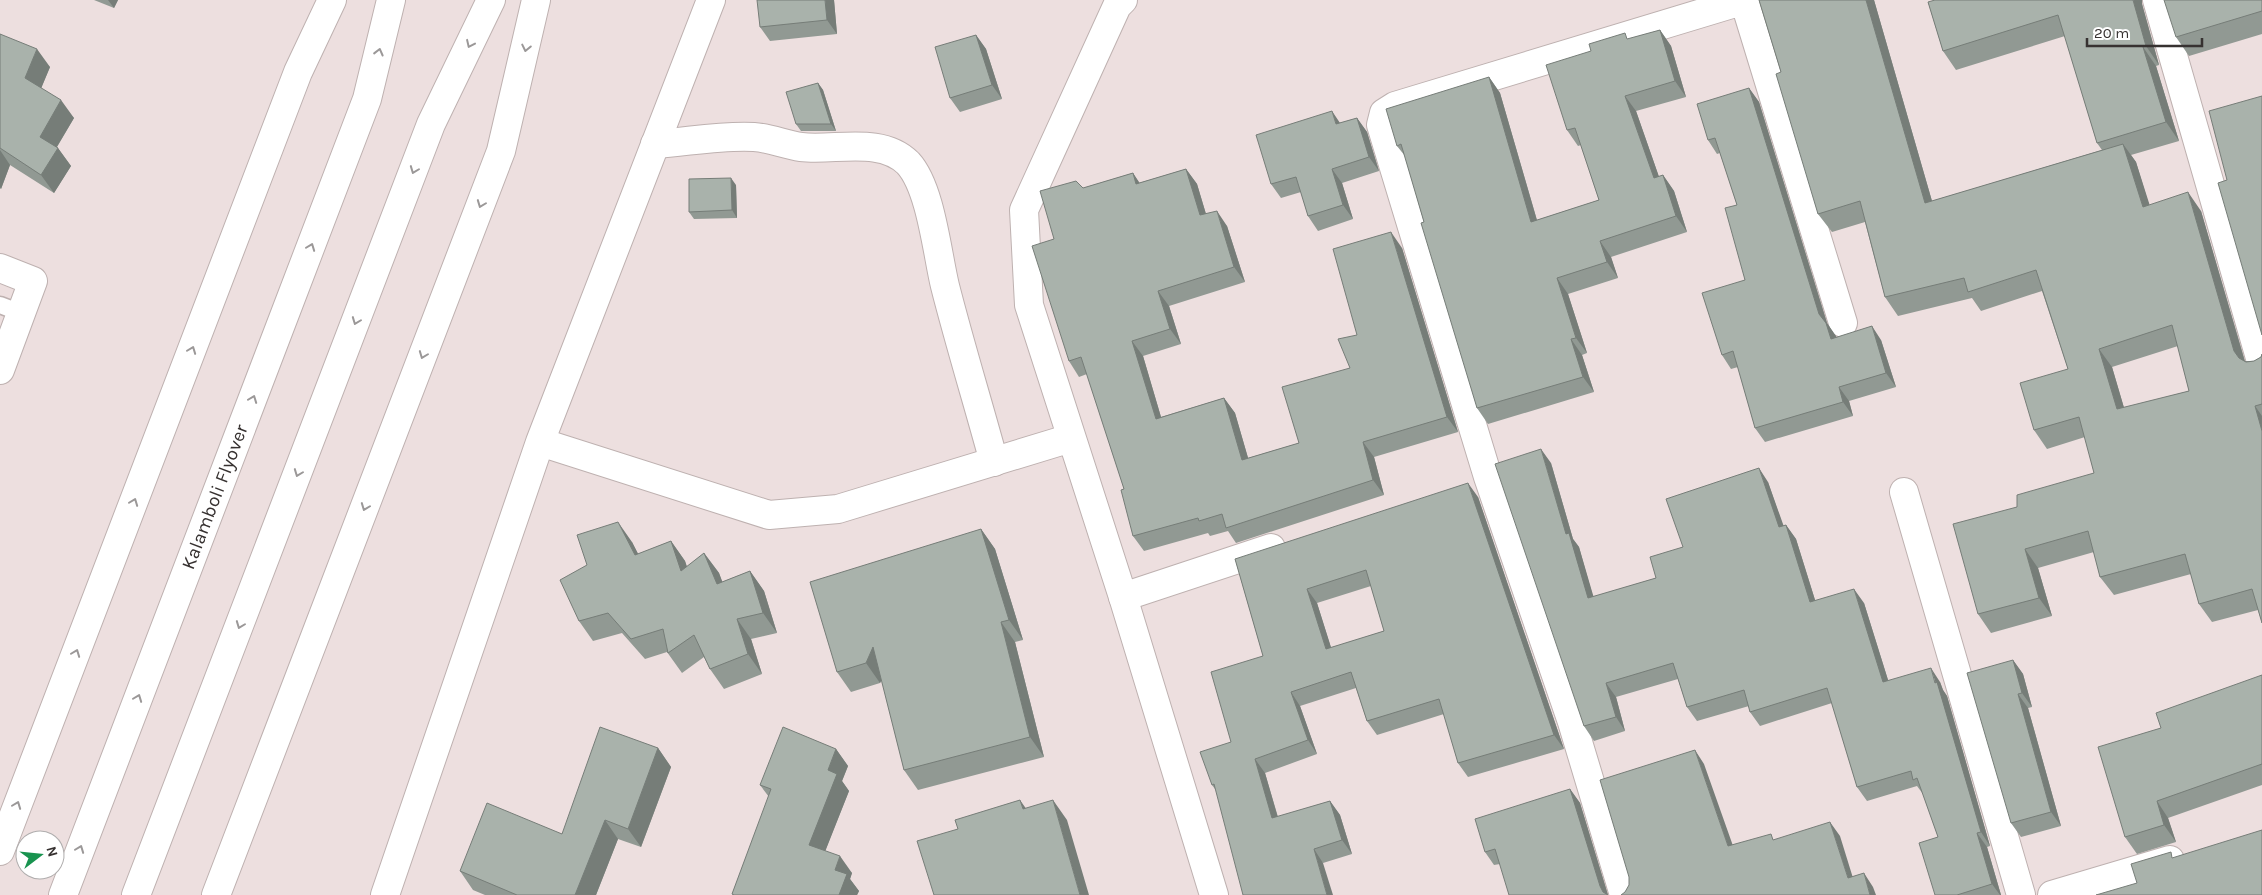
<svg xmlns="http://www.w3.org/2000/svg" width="2262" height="895" font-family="Karla,sans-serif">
<rect width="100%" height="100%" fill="#eddfdf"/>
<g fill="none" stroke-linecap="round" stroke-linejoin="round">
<defs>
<path id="service" d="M0,305L21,313"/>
<path id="minor" d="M1744,0L1843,323
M2157,0L2262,365
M655,144C687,142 721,135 754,137C771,138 785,145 801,147C835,151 881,136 908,163C931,188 937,253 945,286C960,345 978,403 994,462
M0,268L33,281L0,370
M1904,492L2021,895
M1123,597L1271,548
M1624,895L1572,722L1488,477L1381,125L1384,113L1395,106L1745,0
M2052,895L2170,860"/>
<path id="tertiary" d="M1123,0L1117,6L1024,210L1029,305L1123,597L1214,895
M540,442L769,515L838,509L1071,438
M385,895L540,442L711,0"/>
<path id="motorway" d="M0,851L298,72L332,0
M63,895L367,99L391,0
M136,895L431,124L491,0
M216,895L501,151L536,0"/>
</defs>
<!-- service casing -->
<use href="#service" stroke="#beb1b0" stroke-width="19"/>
<!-- minor casing -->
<use href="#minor" stroke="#beb1b0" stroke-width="30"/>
<!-- tertiary casing -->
<use href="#tertiary" stroke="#beb1b0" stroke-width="30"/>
<!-- motorway casing -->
<use href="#motorway" stroke="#beb1b0" stroke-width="30"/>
<!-- service -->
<use href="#service" stroke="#fff" stroke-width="16"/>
<!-- minor -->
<use href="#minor" stroke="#fff" stroke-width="28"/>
<!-- tertiary -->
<use href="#tertiary" stroke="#fff" stroke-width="28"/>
<!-- motorway -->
<use href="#motorway" stroke="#fff" stroke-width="28"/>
</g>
<!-- wall -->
<path fill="#919993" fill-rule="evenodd" d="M94,0H118L114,8Z
M834,0L837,34L770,41L760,27Z
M1759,0H1874L1932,201L2102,150L2097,143L2065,36L1956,70L1943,51L1928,2L2142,4L2159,65L2156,66L2179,141L2131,155L2136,162L2149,205L2201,211L2245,361H2254L2261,357L2262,354V623L2258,610L2212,622L2199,604L2191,574L2114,595L2100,577L2094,552L2038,568L2052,616L1991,633L1978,614L2017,507L2094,473L2085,437L2047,449L2034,430L2068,369L2042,291L1981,311L1972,298L1898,316L1885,297L1865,222L1832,232L1818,214L1781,72ZM2178,346L2189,391L2124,408L2112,367Z
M2262,0V34L2189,56L2176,37Z
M1660,30L1671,46L1686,97L1636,111L1659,177L1663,175L1674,191L1687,232L1611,257L1618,278L1568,294L1587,353L1582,355L1594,392L1488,424L1477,408L1405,156L1397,146L1489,77L1500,93L1537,220L1599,200L1581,145L1578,146L1567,130L1629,39Z
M0,34L50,67L41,88L74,118L57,147L71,166L54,193L10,165L1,189L0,188Z
M976,35L986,49L1002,99L960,112L950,98Z
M818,83L823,90L836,131H801L796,124Z
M1749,88L1759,102L1827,323L1836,337L1881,340L1896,387L1849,401L1853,416L1765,442L1755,428L1738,367L1731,369L1722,355L1745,280L1737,205L1720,153L1717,154L1708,140Z
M1357,118L1367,132L1379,171L1342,183L1353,219L1318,231L1308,216L1301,192L1281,198L1271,184L1340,123Z
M1186,169L1197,184L1206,214L1227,226L1245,282L1169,306L1181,344L1143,356L1161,417L1224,398L1235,413L1248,458L1299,443L1350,368L1357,335L1402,248L1458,432L1374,457L1384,495L1236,543L1228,531L1210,536L1208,533L1144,551L1133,536L1124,489L1087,374L1079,377L1069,361L1054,239L1083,188L1133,173L1139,183Z
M736,185L737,218L694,219L689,212Z
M1551,463L1573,539L1579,547L1593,597L1656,578L1683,547L1768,482L1783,526L1786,525L1796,539L1815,600L1864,603L1888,680L1940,682L1943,690L1947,696L1990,846L1987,847L2001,895H1935L1938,837L1923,794L1917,786L1867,801L1857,787L1832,703L1760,726L1750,712L1749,706L1697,721L1687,707L1678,679L1616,697L1625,731L1594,741L1584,726Z
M1478,497L1564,749L1468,777L1458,763L1444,714L1377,735L1367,721L1356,688L1300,706L1317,754L1265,773L1278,817L1330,801L1340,815L1352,854L1323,863L1215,789L1212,785L1231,742L1263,656L1235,559ZM1371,586L1384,631L1331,648L1317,603Z
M981,529L995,549L1023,640L1015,642L1044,757L918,790L904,770L882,680L880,683L851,692L837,672Z
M671,541L685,561L687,567L704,553L719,573L722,582L750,571L764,591L777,633L751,639L762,674L724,689L710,669L704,657L682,673L667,652L645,659L622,633L593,641L579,621L632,542L638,554Z
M2013,660L2023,674L2032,707L2028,708L2061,826L2021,837L2011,823Z
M2262,675V785L2168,818L2176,842L2137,854L2125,837L2161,728Z
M658,748L671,767L641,847L618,839L596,895H485L473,890L460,871L562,834Z
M836,749L848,766L842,781L849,791L825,851L852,873L850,879L859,891L857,895H733L732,894L769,797L760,785Z
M1570,789L1580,803L1608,895L1500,864L1494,865L1485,852Z"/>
<!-- shaded-wall -->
<path fill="#767d78" d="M108,0H118L114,8Z
M825,0H834L837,34L827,20Z
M1866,0H1874L1938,222L1925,203Z
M2133,0H2142V4L2159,65L2146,46Z
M1660,30L1671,46L1686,97L1675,81Z
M976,35L986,49L1002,99L992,85Z
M2143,47L2156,66L2179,141L2166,122Z
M37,49L50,67L38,96L25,78Z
M1489,77L1500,93L1542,238L1531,222Z
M818,83L823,90L836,131L831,124Z
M1749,88L1759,102L1827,323L1836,336L1841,352L1831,339L1819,314Z
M1625,96L1636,111L1665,194L1654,178Z
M61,100L74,118L52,155L40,137Z
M1332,111L1342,126L1336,124Z
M1357,118L1367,132L1379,171L1369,157Z
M2123,144L2136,162L2156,225L2143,207Z
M58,148L71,166L54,193L41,175Z
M0,150L10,165L1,189L0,187Z
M1186,169L1197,184L1211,231L1200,215Z
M1332,169L1342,183L1353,219L1343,205Z
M1133,173L1143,188L1136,184Z
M1663,175L1674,191L1687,232L1676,216Z
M731,178L736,185L737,218L732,210Z
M2188,192L2201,211L2247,369L2252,377L2234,351Z
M1217,211L1227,226L1245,282L1234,267Z
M1391,232L1402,248L1458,432L1447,417Z
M1600,241L1611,257L1618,278L1607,262Z
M1557,278L1568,294L1587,353L1576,338Z
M1158,291L1169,306L1181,344L1170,329Z
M1872,326L1881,340L1896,387L1886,373Z
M1571,339L1582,355L1594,392L1583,377Z
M1132,341L1143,356L1166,434L1156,419Z
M2099,349L2112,367L2130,428L2117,409Z
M1839,387L1849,401L1853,416L1843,402Z
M1224,398L1235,413L1253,475L1242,460Z
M2255,406L2262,416V431Z
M1363,442L1374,457L1384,495L1373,480Z
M1541,449L1551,463L1573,539L1579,547L1598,612L1588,598L1566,534Z
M1759,468L1768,482L1789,541L1779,527Z
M1468,483L1478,497L1564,749L1554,735Z
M618,522L632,542L649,575L635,555Z
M1786,525L1796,539L1820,616L1810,602Z
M981,529L995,549L1023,640L1009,620Z
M671,541L685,561L695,591L681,571Z
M2025,549L2038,568L2052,616L2039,598Z
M704,553L719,573L731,604L717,584Z
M750,571L764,591L777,633L763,613Z
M1307,589L1317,603L1336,663L1326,649Z
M1854,589L1864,603L1893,696L1883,682Z
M737,619L751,639L762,674L748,654Z
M1001,622L1015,642L1044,757L1030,737Z
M873,647L887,667L880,683L866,663Z
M2013,660L2023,674L2032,707L2022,693Z
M1931,668L1940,682L1943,690L1947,696L1990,846L1981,832Z
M1606,683L1616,697L1625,731L1616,717Z
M1291,692L1300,706L1317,754L1308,740Z
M2018,694L2028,708L2061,826L2051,812Z
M658,748L671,767L641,847L628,829Z
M836,749L848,766L842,781L849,791L821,862L809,845L828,770Z
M1695,750L1704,764L1738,860L1728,846Z
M1255,759L1265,773L1282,832L1272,818Z
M1570,789L1580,803L1608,895H1605L1600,886Z
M1020,800L1034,820L1023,809Z
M1053,800L1067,820L1089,895H1080Z
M1330,801L1340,815L1352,854L1342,840Z
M2157,801L2168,818L2176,842L2164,825Z
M605,820L618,839L596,895H575Z
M1830,822L1840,836L1857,891L1848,878Z
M1977,833L1987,847L2001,895H2000L1992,884Z
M1314,849L1323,863L1333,895H1327Z
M840,856L852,873L850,879L859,891L857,895H839L835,870Z
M1864,873L1873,887L1876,895H1870Z"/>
<!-- building -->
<path fill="#a9b2ab" stroke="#767d78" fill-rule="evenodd" d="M757,0H825L827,20L760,27Z
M1759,0H1866L1925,203L2123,144L2143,207L2188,192L2234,351L2239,358L2246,362L2254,361L2261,357L2262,354V404L2255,406L2262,431V623L2252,589L2199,604L2185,554L2100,577L2088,531L2025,549L2039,598L1978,614L1953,524L2017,507V495L2094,473L2079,417L2034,430L2020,383L2068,369L2036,270L1968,292L1964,278L1885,297L1860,201L1818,214L1776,74L1781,72ZM2172,325L2189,391L2117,409L2099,349Z
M1935,0H2133L2146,46L2143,47L2166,122L2097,143L2058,15L1943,51L1928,2Z
M2164,0H2262V11L2176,37Z
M1660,30L1675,81L1625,96L1654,178L1663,175L1676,216L1600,241L1607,262L1557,278L1576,338L1571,339L1583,377L1477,408L1421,223L1424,222L1401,144L1397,146L1386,109L1489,77L1531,222L1599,200L1575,128L1567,130L1546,65L1591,51L1589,44L1625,33L1627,39Z
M0,34L37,49L25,78L61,100L40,137L58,148L41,175L0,148Z
M976,35L992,85L950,98L935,47Z
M818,83L831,124H796L786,92Z
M1749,88L1819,314L1826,323L1831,339L1872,326L1886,373L1839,387L1843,402L1755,428L1733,351L1722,355L1702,293L1745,280L1725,208L1737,205L1715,138L1708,140L1697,104Z
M2262,96V335L2218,183L2227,180L2209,111Z
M1332,111L1336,124L1357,118L1369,157L1332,169L1343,205L1308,216L1296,177L1271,184L1256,135Z
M1186,169L1200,215L1217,211L1234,267L1158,291L1170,329L1132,341L1156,419L1224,398L1242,460L1299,443L1282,387L1350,368L1338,339L1357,335L1333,249L1391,232L1447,417L1363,442L1373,480L1226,528L1222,514L1199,521L1198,518L1133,536L1121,490L1124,489L1081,357L1069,361L1032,246L1054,239L1040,191L1076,181L1083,188L1133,173L1136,184Z
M731,178L732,210L689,212V179Z
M1541,449L1566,534L1569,533L1588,598L1656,578L1650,557L1683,547L1666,499L1759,468L1779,527L1786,525L1810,602L1854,589L1883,682L1931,668L1935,683L1937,682L1981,832L1977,833L1992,884L1957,895H1935L1919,843L1938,837L1917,778L1913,780L1911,771L1857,787L1827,688L1750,712L1744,690L1687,707L1673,663L1606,683L1616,717L1584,726L1495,464Z
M1468,483L1554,735L1458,763L1439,699L1367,721L1351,672L1291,692L1308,740L1255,759L1272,818L1330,801L1342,840L1314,849L1327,895H1243L1214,784L1212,785L1200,752L1231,742L1211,672L1263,656L1235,559ZM1366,570L1384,631L1326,649L1307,589Z
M618,522L635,555L671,541L681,571L704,553L717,584L750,571L763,613L737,619L748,654L710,669L694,635L668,653L663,629L631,639L608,613L579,621L560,580L587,565L577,535Z
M981,529L1009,620L1001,622L1030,737L904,770L873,647L866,663L837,672L810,582Z
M2013,660L2022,693L2018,694L2051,812L2011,823L1967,673Z
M2262,675V764L2157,801L2164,825L2125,837L2098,747L2161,728L2156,713Z
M600,727L658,748L628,829L605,820L575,895H517L460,871L487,803L562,834Z
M783,727L836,749L828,770L837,774L809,845L840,856L835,870L847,874L839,895H734L732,894L771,789L760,785Z
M1695,750L1728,846L1771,834L1773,840L1830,822L1848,878L1864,873L1870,895H1621L1625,892L1629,885V877L1600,780Z
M1570,789L1600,886L1603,892L1608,895H1509L1495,849L1485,852L1475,819Z
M1020,800L1023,809L1053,800L1080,895H934L917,841L958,829L955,820Z
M2262,830V895H2096L2137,883L2131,864L2171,852L2172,858Z"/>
<!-- one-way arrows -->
<defs><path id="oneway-chevron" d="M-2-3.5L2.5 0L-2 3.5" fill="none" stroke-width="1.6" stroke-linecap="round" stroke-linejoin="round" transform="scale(1.25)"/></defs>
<g stroke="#9b9898">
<use href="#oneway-chevron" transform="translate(470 44) rotate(115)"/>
<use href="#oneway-chevron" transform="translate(526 48) rotate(102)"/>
<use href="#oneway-chevron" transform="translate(379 52) rotate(-76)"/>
<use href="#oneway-chevron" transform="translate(414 170) rotate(111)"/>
<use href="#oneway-chevron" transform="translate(481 204) rotate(111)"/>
<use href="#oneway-chevron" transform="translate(311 247) rotate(-69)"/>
<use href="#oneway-chevron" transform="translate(356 321) rotate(111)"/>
<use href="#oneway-chevron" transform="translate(192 350) rotate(-69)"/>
<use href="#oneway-chevron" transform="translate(423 355) rotate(111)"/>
<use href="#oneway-chevron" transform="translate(253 399) rotate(-69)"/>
<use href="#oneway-chevron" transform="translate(298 473) rotate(111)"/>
<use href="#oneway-chevron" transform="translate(134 502) rotate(-69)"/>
<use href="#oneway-chevron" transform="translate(365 507) rotate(111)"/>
<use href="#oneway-chevron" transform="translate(240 625) rotate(111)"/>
<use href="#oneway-chevron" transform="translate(76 653) rotate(-69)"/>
<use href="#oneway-chevron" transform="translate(138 698) rotate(-69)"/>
<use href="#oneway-chevron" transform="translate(17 805) rotate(-69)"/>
<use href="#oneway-chevron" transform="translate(80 849) rotate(-69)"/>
</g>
<g text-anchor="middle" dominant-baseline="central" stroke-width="4" stroke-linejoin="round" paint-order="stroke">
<!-- street labels -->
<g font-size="19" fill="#373231" stroke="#fff">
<text transform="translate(215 497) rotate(-69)">Kalamboli Flyover</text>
</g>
</g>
<!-- north arrow -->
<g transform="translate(40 855) rotate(74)"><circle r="24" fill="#ffffff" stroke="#afadad"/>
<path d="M0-4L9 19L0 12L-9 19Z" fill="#18934f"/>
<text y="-8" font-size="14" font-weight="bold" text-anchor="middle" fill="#373231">N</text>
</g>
<!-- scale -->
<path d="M2087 38v8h115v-8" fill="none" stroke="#373231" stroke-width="2.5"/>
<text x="2094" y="38" font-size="15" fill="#373231" stroke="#ffffff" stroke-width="4" paint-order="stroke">20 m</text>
</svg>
